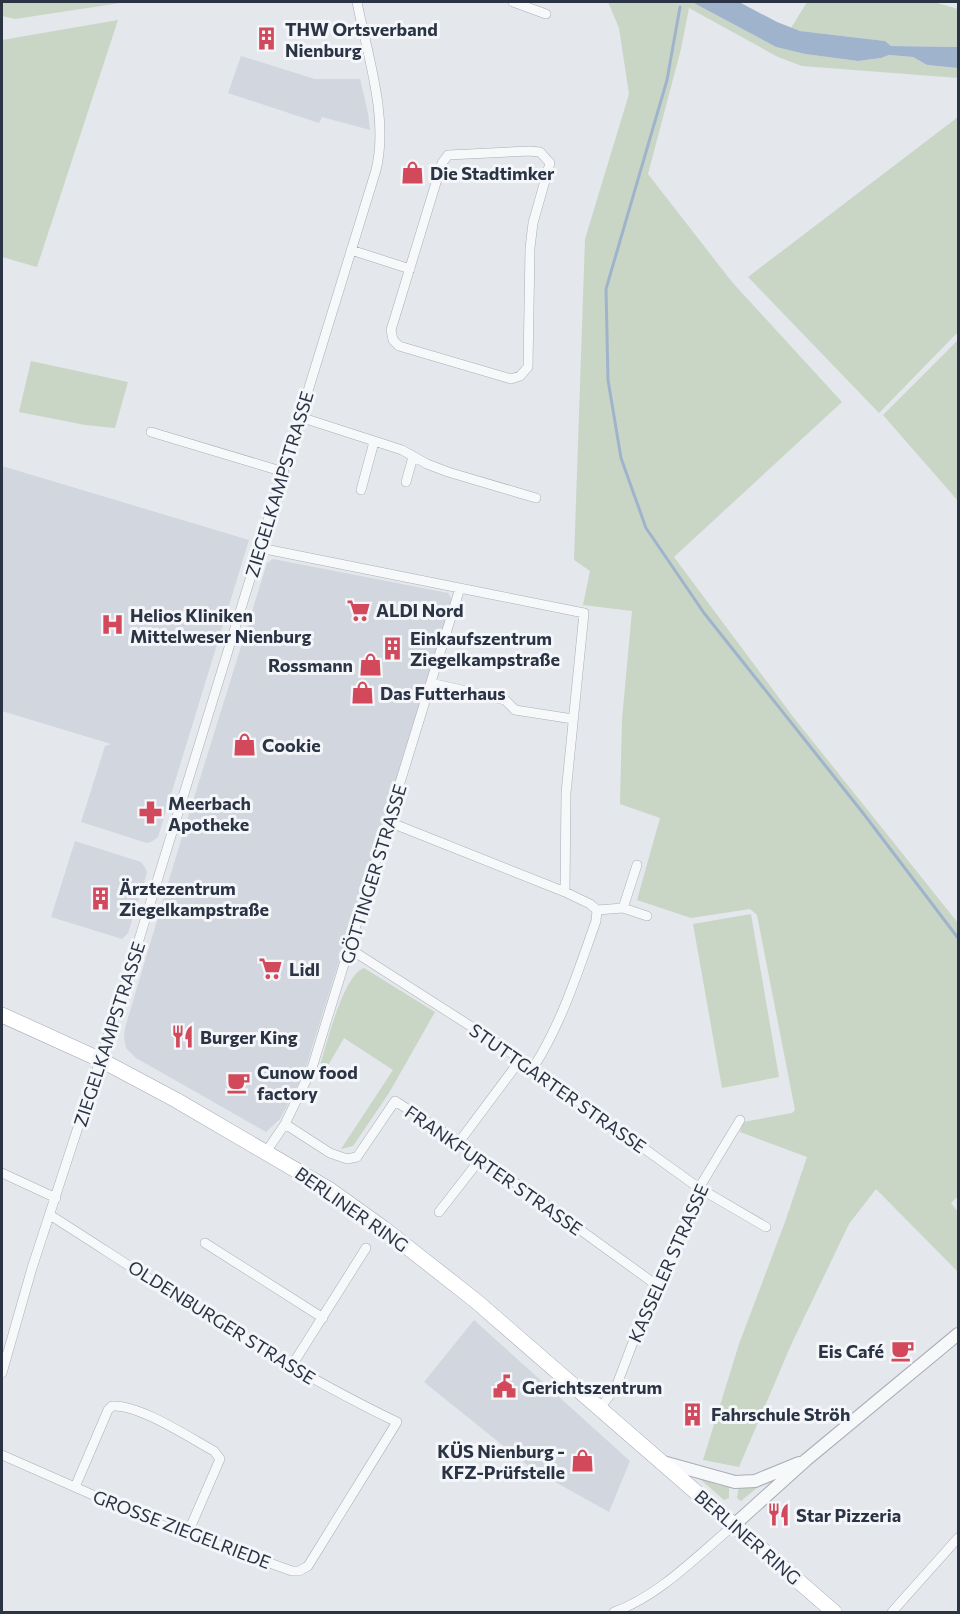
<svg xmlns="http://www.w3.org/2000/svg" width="960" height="1614" font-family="Commissioner,sans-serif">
<rect width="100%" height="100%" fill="#e4e7ec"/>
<!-- built -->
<path fill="#d2d6de" d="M241,56L315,79H360L368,113L370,130L322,117L319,123L228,93Z
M2,466L249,540L158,837L151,842L147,843L81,822L105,746L111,744L2,711Z
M273,559L448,593L452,600L304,1073L280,1119L266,1132L136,1058L126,1048L124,1038L125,1028L184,830L267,563Z
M75,841L141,862L146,869L147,873L128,933L122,939L51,917Z
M474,1320L630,1461L609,1512L532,1469L424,1382Z"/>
<!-- green -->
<path fill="#c9d6c5" d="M2,2H127L15,19L2,16Z
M608,2H692L776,47L805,54L858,61L881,58L889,55L913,57L927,65L958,68V78L802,66L778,57L689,8L681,49L648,174L732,282L842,402L674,557L794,718L958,923V1196L951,1203L958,1212V1272L876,1189L849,1224L791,1345L739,1467L703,1460L739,1344L785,1222L807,1157L740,1132L743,1122L792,1113L795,1110L757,915L750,909L691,918L637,900L660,818L620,804L622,719L632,611L583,605L590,571L574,560L585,239L629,94L619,28Z
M807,2H934L958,9V47L891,46L885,41L800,31L791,28Z
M118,20L37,267L2,257V40Z
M958,117V332L879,413L748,277Z
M958,340V501L883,415Z
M31,361L128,382L115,428L85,425L19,412Z
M751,914L779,1077L722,1088L693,924Z
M364,968L435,1012L389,1093L353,1146L341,1149L393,1070L344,1038L326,1069L320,1065C327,1044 343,975 364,968Z
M700,1478L718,1485L729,1486V1498L724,1500L700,1479Z
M764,1482L741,1501L737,1498L739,1486Z"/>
<!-- water -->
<path fill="#9fb4cc" d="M692,2H739L777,22L800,31L885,41L891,46L958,47V68L927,65L913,57L889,55L881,58L858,61L805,54L776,47Z"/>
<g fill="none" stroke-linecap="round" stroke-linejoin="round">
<!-- stream -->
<path stroke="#9fb4cc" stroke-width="3" d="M680,7L667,80L606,289L608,380L621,458L646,528L704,613L863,813L958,938"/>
<defs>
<path id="minor" d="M513,2L546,14
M529,151L540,152L550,163L533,223L530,248L528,367L520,376L511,379L399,346L393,340L391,330L442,163L448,155Z
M351,250L410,269
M300,417L402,450L427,464L448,472L536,498
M151,432L284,472
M406,482L413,457
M361,490L374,442
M260,548L584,613L566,793L565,892
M431,683L505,700L515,710L573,719
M389,822L565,892L590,904L597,910L623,908L637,865
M623,908L647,916
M350,949L500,1045L699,1188L766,1227
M533,1068C562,1023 578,971 596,921L597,910
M285,1124L330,1153L347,1159L357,1157L395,1101L459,1142L655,1284
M459,1142L521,1059
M266,1152L285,1124L312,1068L460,588
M2,1173L56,1198
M439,1212L481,1158
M205,1243L323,1318
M291,1367L366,1248
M2,1373L32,1268L134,956L376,170C389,118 367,54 357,2
M600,1408L616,1387L655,1284L664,1276L699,1188L740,1120
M2,1455L159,1524L292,1571H299L308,1566L397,1422C276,1364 163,1287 50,1215
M75,1487L108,1410L112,1406C139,1404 190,1438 214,1451L220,1459L187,1535
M614,1612C659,1596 697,1556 734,1525
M892,1612L958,1538"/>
<path id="tertiary" d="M663,1462L735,1482L755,1481L799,1463
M734,1525L806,1460L958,1334"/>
<path id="primary" d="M2,1015L101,1060L176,1100L330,1190L383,1228L476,1301L834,1612"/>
</defs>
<!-- minor casing -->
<use href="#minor" stroke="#a9aeb7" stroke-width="10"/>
<!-- tertiary casing -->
<use href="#tertiary" stroke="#a9aeb7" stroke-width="14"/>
<!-- primary casing -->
<use href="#primary" stroke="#a3abb8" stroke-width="16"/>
<!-- minor -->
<use href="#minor" stroke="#f7f8fa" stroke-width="9"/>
<!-- tertiary -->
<use href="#tertiary" stroke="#f7f8fa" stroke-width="12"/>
<!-- primary -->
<use href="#primary" stroke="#fff" stroke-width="15"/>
</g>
<!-- icons -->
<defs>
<symbol id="building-bare" viewBox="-9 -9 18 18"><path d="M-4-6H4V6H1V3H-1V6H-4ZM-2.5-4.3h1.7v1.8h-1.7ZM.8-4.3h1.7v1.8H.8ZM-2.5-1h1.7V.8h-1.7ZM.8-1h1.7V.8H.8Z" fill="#d1495b" stroke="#f4f6f9" stroke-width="2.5" paint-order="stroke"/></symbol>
<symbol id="shop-bare" viewBox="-9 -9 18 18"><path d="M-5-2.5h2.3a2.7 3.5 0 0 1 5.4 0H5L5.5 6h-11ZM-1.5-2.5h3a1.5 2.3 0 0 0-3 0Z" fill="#d1495b" stroke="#f4f6f9" stroke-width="2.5" paint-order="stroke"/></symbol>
<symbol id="supermarket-bare" viewBox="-9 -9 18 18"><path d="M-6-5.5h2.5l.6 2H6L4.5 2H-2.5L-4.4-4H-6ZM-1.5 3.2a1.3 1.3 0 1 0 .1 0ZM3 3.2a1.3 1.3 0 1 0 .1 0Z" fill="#d1495b" stroke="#f4f6f9" stroke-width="2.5" paint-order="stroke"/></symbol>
<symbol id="hospital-bare" viewBox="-9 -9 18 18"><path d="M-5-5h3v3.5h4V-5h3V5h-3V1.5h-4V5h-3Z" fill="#d1495b" stroke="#f4f6f9" stroke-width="2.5" paint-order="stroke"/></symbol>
<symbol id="pharmacy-bare" viewBox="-9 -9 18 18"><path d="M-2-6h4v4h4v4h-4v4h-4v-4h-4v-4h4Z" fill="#d1495b" stroke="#f4f6f9" stroke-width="2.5" paint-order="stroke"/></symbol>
<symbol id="restaurant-bare" viewBox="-9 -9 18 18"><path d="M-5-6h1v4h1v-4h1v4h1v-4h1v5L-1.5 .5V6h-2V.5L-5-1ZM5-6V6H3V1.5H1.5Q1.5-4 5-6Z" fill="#d1495b" stroke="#f4f6f9" stroke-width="2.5" paint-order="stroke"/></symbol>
<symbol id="cafe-bare" viewBox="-9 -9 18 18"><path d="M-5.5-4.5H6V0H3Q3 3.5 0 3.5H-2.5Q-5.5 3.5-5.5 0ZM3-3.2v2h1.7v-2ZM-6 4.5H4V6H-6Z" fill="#d1495b" stroke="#f4f6f9" stroke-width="2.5" paint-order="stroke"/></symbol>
<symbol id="civic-bare" viewBox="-9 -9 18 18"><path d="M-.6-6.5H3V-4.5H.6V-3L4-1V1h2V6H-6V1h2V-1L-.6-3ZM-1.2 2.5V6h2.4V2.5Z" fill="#d1495b" stroke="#f4f6f9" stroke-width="2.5" paint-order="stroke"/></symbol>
</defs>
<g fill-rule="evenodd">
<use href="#building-bare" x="250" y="22" width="33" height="33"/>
<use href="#shop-bare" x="396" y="156" width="33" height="33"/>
<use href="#supermarket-bare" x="342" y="594" width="33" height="33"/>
<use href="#hospital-bare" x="96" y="608" width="33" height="33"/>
<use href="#building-bare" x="376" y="632" width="33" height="33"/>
<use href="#shop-bare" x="354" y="648" width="33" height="33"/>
<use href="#shop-bare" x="346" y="676" width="33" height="33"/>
<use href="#shop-bare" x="228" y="728" width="33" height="33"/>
<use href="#pharmacy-bare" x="134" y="796" width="33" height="33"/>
<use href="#building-bare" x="84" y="882" width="33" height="33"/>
<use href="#supermarket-bare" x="254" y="952" width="33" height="33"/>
<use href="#restaurant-bare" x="166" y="1020" width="33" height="33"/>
<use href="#cafe-bare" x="222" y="1066" width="33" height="33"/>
<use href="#cafe-bare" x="886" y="1334" width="33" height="33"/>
<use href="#civic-bare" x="488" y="1370" width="33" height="33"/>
<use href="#building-bare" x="676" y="1398" width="33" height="33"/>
<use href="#shop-bare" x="566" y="1444" width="33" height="33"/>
<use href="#restaurant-bare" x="762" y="1498" width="33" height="33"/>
</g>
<g text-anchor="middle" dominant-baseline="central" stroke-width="6" stroke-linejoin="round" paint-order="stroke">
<!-- poi labels -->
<g font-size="18" font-weight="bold" fill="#2b3445" stroke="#f4f6f9" text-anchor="start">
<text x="285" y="29">THW Ortsverband<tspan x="285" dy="21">Nienburg</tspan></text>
<text x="430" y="173">Die Stadtimker</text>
<text x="376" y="610">ALDI Nord</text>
<text x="130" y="615">Helios Kliniken<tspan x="130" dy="21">Mittelweser Nienburg</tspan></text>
<text x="410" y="638">Einkaufszentrum<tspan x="410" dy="21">Ziegelkampstraße</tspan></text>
<text x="353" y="665" text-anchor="end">Rossmann</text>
<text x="380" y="693">Das Futterhaus</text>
<text x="262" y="745">Cookie</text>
<text x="168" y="803">Meerbach<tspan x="168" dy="21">Apotheke</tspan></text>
<text x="119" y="888">Ärztezentrum<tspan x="119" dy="21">Ziegelkampstraße</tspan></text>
<text x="289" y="969">Lidl</text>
<text x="200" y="1037">Burger King</text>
<text x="257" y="1072">Cunow food<tspan x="257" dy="21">factory</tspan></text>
<text x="884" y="1351" text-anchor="end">Eis Café</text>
<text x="522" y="1387">Gerichtszentrum</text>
<text x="711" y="1414">Fahrschule Ströh</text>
<text x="565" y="1451" text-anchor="end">KÜS Nienburg -<tspan x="565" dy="21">KFZ-Prüfstelle</tspan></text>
<text x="796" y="1515">Star Pizzeria</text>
</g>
<!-- street labels -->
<g font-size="18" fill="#2b3445" stroke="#f4f6f9">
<text transform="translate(279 484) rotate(-73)">ZIEGELKAMPSTRASSE</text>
<text transform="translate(373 874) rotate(-73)">GÖTTINGER STRASSE</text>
<text transform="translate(109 1034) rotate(-72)">ZIEGELKAMPSTRASSE</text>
<text transform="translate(558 1088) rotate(35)">STUTTGARTER STRASSE</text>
<text transform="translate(494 1170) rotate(35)">FRANKFURTER STRASSE</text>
<text transform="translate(352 1209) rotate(35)">BERLINER RING</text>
<text transform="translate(668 1263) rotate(-66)">KASSELER STRASSE</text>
<text transform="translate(222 1322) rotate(32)">OLDENBURGER STRASSE</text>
<text transform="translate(182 1529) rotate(21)">GROSSE ZIEGELRIEDE</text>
<text transform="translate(748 1537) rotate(41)">BERLINER RING</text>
</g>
</g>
<!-- border -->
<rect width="960" height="1614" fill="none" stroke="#2b3445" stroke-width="6"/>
</svg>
